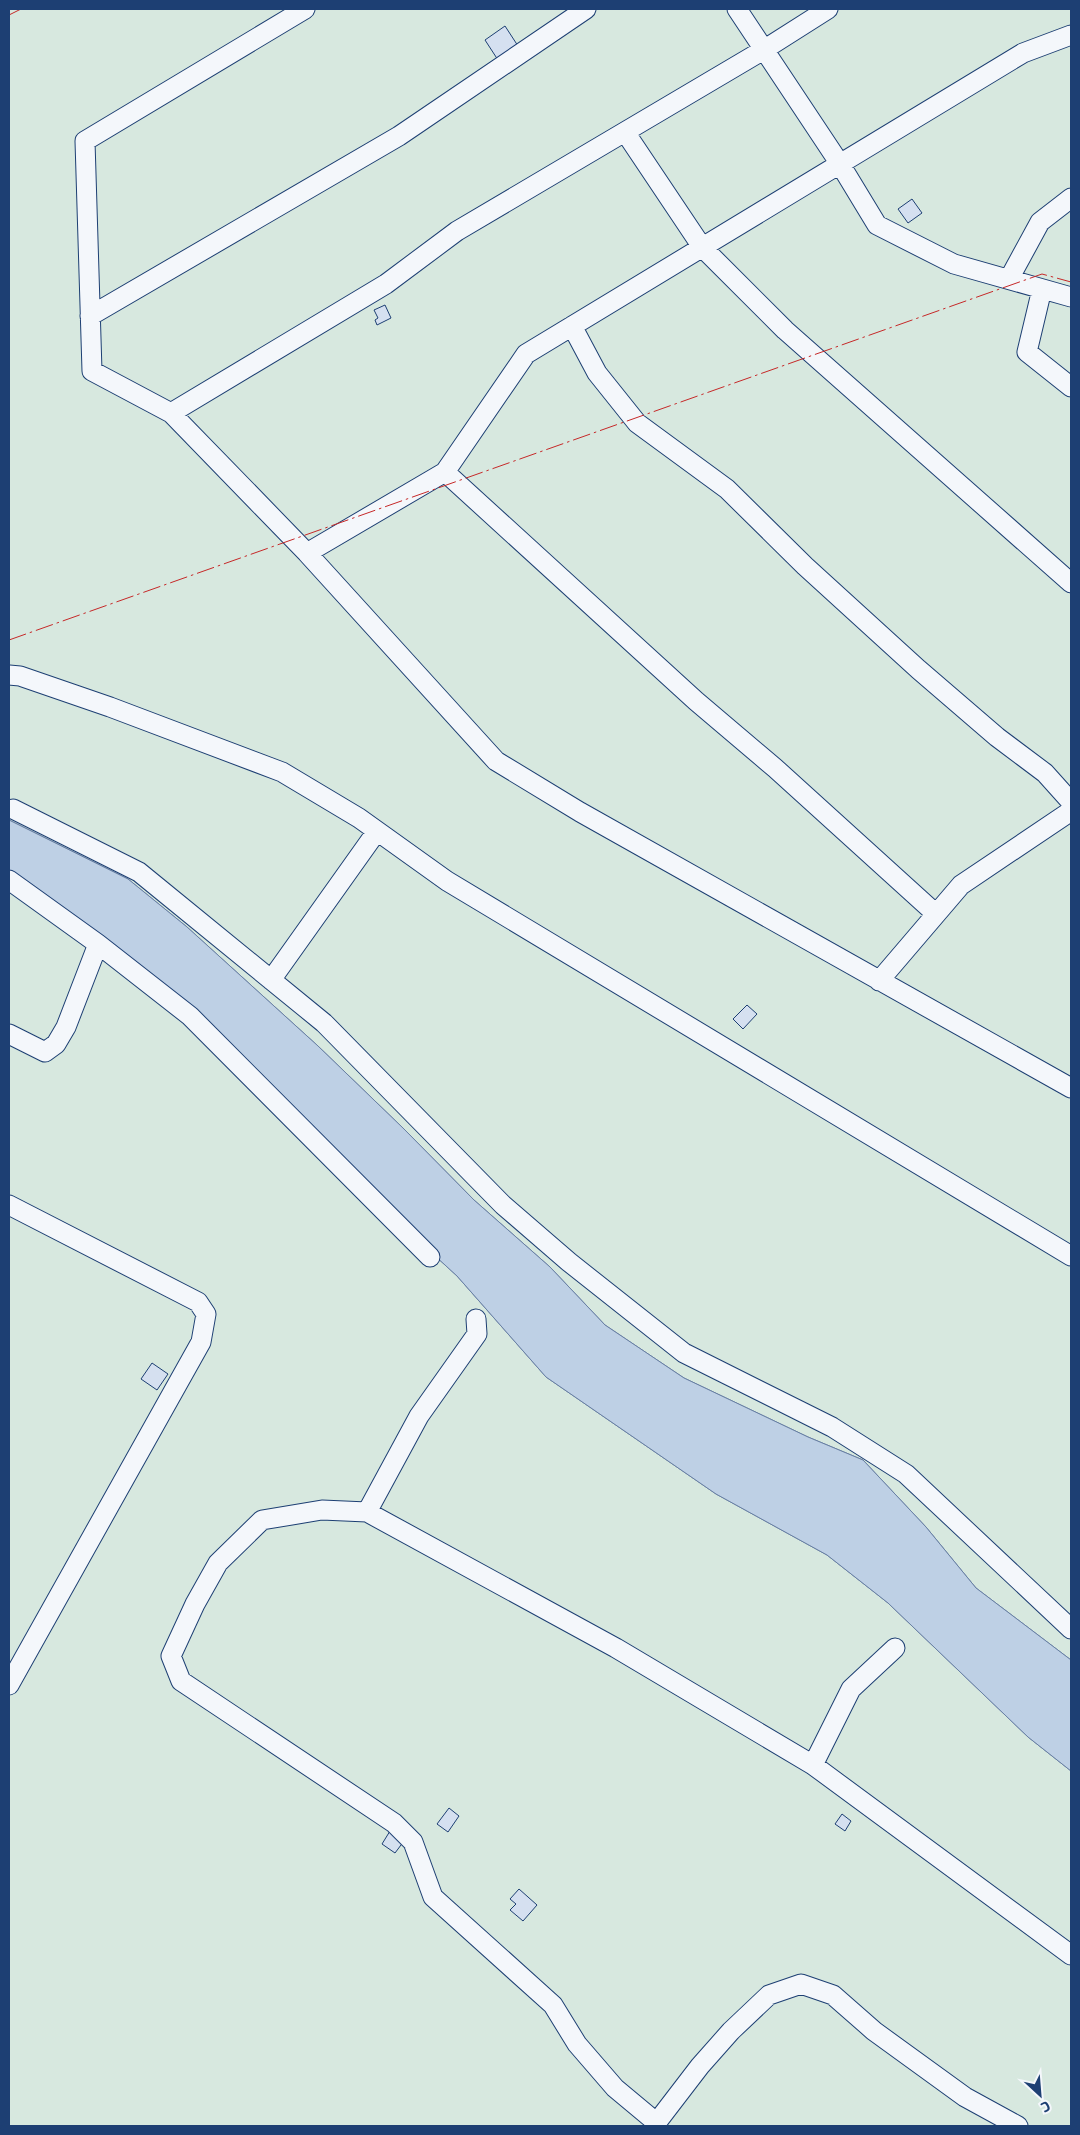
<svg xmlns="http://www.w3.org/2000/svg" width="1080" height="2135" font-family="'Exo 2',sans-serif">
<rect width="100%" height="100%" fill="#f4f7fb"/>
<!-- green -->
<path fill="#d7e8df" stroke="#687fa3" d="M9,9H1071V1660L976,1588L926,1527L863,1460L808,1437L684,1378L605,1325L550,1267L474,1200L404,1129L318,1046L187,927L128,879L9,820Z
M9,872L111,948L396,1220L457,1276L546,1377L716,1494L827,1555L888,1603L1028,1737L1071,1771V2126H9Z"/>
<!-- water -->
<path fill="#bed0e5" stroke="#687fa3" d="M9,820L128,879L187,927L318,1046L404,1129L474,1200L550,1267L605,1325L684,1378L808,1437L863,1460L926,1527L976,1588L1071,1660V1771L1028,1737L888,1603L827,1555L716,1494L546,1377L457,1276L396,1220L314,1133L9,872Z"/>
<!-- building -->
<path fill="#d5e0f0" stroke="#1d3f73" d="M505,26L518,46L498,60L485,40Z
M912,199L922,213L908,223L898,209Z
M385,305L391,318L377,325L375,320L378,318L374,310Z
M747,1005L757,1014L743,1029L733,1019Z
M152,1363L168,1374L157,1390L141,1379Z
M449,1808L459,1816L448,1832L437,1824Z
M842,1814L851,1821L845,1831L835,1824Z
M390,1831L404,1841L395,1853L382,1844Z
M519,1889L537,1905L523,1921L510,1910L516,1904L510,1899Z"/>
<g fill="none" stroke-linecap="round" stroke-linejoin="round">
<defs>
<path id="minor" d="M305,9L85,141L92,371L171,413L386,284L457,231L765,49L828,9
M737,9L840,164L877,225L954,264L1071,297
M625,132L702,247L785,330L1071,583
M1009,279L1040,222L1071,198
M1042,289L1027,352L1071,387
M90,316L399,136L586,9
M572,326L597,373L637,423L727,489L805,566L918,669L997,737L1045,773L1071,802
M171,413L307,553L496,761L580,812L1071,1088
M445,472L696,701L775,768L936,914
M307,553L445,472L526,354L1023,53L1071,35
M9,675L20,676L110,707L282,772L359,818L447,881L1071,1256
M13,809L139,872L324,1023L503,1205L569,1262L684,1353L832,1427L906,1474L1071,1629
M9,880L98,944L190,1016L430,1257
M271,980L377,831
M879,981L961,885L1071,811
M9,1034L45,1052L56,1044L66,1027L98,944
M9,1205L198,1302L206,1314L201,1342L9,1685
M367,1512L419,1416L477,1334L476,1319
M813,1765L851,1689L895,1648
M657,2123L615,2088L577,2044L553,2005L433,1897L413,1842L394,1823L181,1681L171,1656L195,1604L218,1563L262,1520L322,1510L367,1512L616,1648L813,1765L1071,1955
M654,2126L700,2066L731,2031L769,1995L801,1984L833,1995L874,2031L965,2097L1018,2126"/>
</defs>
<!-- minor casing -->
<use href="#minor" stroke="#1d3f73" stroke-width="21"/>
<!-- minor -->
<use href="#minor" stroke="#f4f7fb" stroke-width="19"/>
<!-- power -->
<path stroke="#c62828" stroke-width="1" stroke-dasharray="18 4 2.5 4" stroke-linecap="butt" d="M9,15L21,9
M9,640L1042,274L1071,282"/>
</g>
<!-- border -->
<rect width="1080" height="2135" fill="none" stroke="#1d3f73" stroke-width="20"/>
<!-- north arrow -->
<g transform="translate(1040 2095) rotate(154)" stroke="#f4f7fb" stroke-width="4" paint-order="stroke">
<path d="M0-4L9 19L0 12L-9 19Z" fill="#1d3f73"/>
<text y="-8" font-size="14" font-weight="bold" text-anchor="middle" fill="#1d3f73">С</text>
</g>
</svg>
